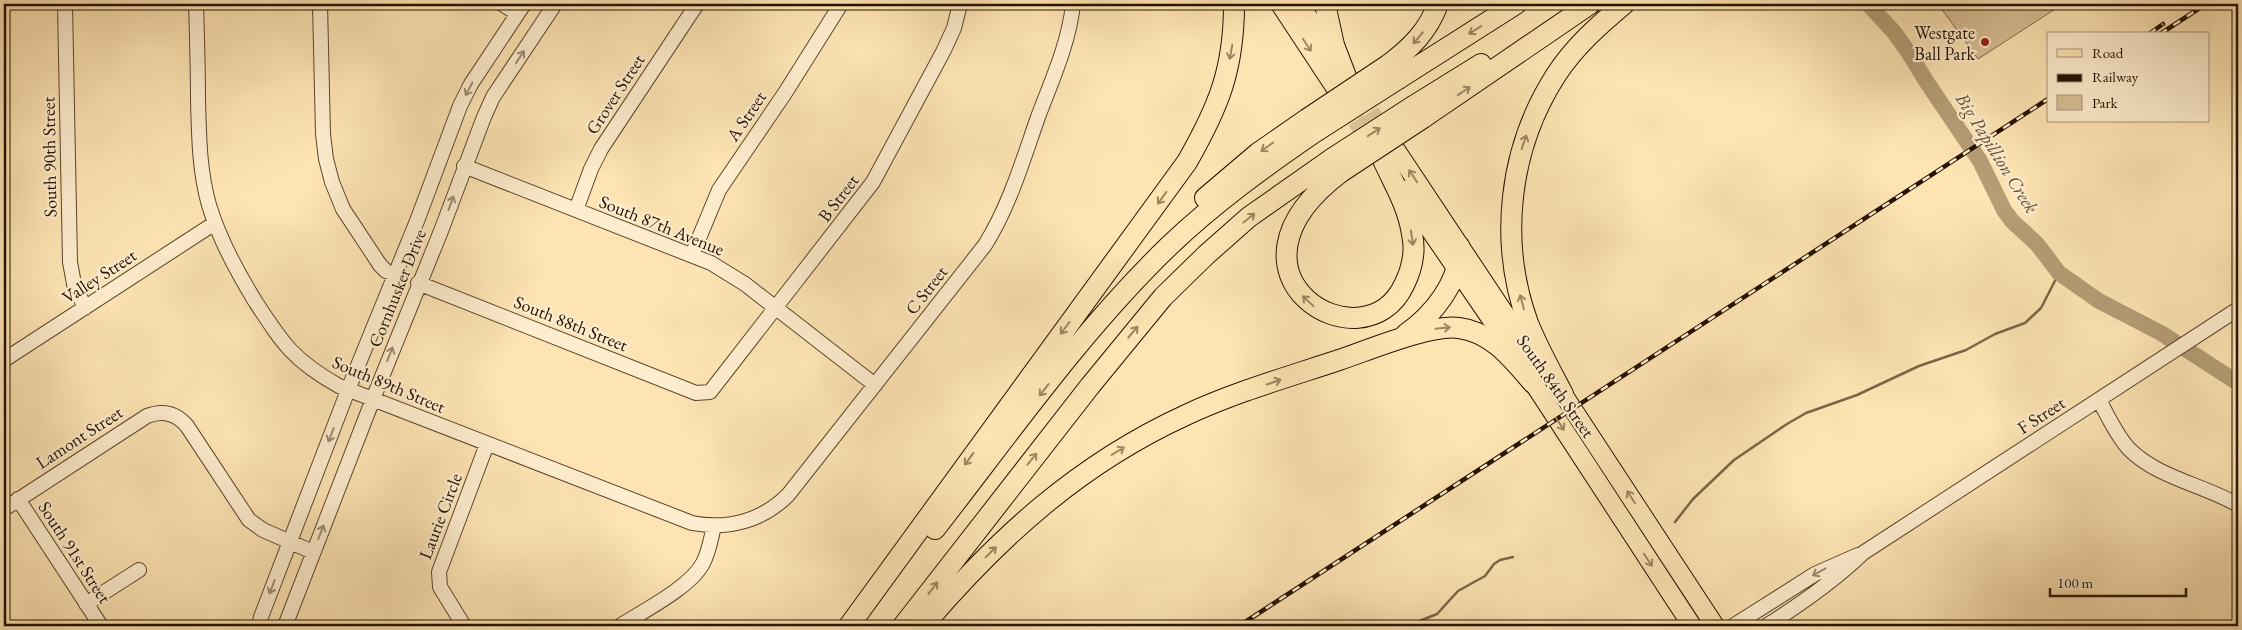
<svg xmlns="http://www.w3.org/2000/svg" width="2242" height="630" font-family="'EB Garamond',serif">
<rect width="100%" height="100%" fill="#fee4b3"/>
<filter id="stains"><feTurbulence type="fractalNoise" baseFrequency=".004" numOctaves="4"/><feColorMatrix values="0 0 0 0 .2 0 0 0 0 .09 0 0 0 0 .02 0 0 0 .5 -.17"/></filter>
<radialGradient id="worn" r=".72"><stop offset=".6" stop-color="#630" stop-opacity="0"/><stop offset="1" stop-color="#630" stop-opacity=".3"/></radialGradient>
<!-- green -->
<path fill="#d9c095" stroke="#80694a" d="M1938,4H2063L1978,59Z"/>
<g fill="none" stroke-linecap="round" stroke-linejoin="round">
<!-- stream -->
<path stroke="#7c6547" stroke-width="2.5" d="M1675,522L1693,499L1734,460L1787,424L1806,413L1857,395L1919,366L1966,350L1995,334L2025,323L2041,308L2059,273
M1407,626L1437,614L1458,591L1485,576L1494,564L1500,560L1513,557"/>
<!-- river -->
<path stroke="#b59d76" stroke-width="16" d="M1868,4L1894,32L1909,53L1926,81L1980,161L2004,210L2012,221L2037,244L2059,273L2099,301L2161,333L2238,383"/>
<!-- major-tunnel -->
<path stroke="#dec498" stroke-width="18" stroke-dasharray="18 9" stroke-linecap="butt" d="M1355,90L1388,138
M1341,98L1374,147"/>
<defs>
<path id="minor" d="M65,4L70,262L74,284L85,308
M196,4C197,35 198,67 198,99C199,134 199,170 209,205C219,239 236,270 255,301C283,344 293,360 339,386L692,523C728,530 762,521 788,495L985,245C1009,207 1023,160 1038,117C1052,80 1069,43 1073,4
M320,4L323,134L326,159L332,182L343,209L380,265L386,271L394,274
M502,4L517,13
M464,166L711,263L745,284L875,385
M576,210L591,169L601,149L697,4
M692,255L719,190L785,93L841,4
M418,283L696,393L710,392L873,182L944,50L954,28L960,4
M4,360L215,223
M2099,400C2108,416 2116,435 2129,449C2158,478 2204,485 2238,505
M18,499L101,626
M4,509L147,416C163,410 176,413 187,426L249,520L263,530L313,552
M86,604L139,570
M259,626L261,617L350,385L417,221L460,106L471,84L524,4
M285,626L373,399L441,231L484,117L493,97L555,4
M464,626L440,587L439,572L487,444
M620,626C643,611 691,587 703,563C709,552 711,538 714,526
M1733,626L1815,574L1858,555
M1766,626C1801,604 1833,582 1863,553L2238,309"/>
<path id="major" d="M1280,4L1336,89
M1300,4L1336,61
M1394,147L1505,314L1538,359
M1402,189L1504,338L1692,626
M1555,382L1715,626"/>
<path id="highway" d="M1325,4L1334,45L1347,79
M1388,65C1411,48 1428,31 1438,4
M1398,79L1516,4
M1415,105L1481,64
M1423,118L1590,4
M1341,172C1204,275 1364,370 1404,285C1412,269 1416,252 1412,234C1408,207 1394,184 1383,160
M1205,198L1258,153L1307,119
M1406,334C1433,315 1461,281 1459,246
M1563,394C1551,371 1538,348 1528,323C1498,241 1509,148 1556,75C1574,47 1599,25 1624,4
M935,529C1010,433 1081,331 1169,246C1214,203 1264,167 1315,132
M849,626L1187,162C1219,106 1234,69 1234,4
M903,626L1090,386L1163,297L1206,255L1249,217L1333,158
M923,626C999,537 1079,464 1186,415C1235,392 1288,377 1339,360C1369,350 1430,324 1459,328C1492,332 1513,360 1533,383"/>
</defs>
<!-- minor casing -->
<use href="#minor" stroke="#5c462d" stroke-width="16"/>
<!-- major casing -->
<use href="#major" stroke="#261200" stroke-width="20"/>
<!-- highway casing -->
<use href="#highway" stroke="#261200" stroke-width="22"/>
<!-- minor -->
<use href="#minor" stroke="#feedce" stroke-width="14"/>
<!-- major -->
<use href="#major" stroke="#fee4b3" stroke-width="18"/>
<!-- highway -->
<use href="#highway" stroke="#fee4b3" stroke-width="20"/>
<defs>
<path id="rail" d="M2149,34L2163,24
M2160,34L2206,4
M1239,626L2048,99"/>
</defs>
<!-- rail casing -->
<use href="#rail" stroke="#261200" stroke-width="4.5"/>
<!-- rail -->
<use href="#rail" stroke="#feedce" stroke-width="2.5" stroke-dasharray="8" stroke-linecap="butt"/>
<defs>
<path id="highway-bridge" d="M1307,119L1388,65
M1315,132L1398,79
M1333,158L1415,105
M1341,172L1423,118"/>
</defs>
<!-- highway-bridge casing -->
<use href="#highway-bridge" stroke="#261200" stroke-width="22" stroke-linecap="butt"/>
<!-- highway-bridge -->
<use href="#highway-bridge" stroke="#fee4b3" stroke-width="20"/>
</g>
<!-- one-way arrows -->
<defs><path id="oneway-shaft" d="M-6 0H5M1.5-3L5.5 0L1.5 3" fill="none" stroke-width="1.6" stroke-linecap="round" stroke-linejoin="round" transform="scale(1.25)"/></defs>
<g stroke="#9d8662">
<use href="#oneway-shaft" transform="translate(1475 30) rotate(148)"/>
<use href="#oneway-shaft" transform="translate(1418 38) rotate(130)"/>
<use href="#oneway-shaft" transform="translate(1307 45) rotate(57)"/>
<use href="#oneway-shaft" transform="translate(1231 52) rotate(100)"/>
<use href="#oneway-shaft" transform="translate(1464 91) rotate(-34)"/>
<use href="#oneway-shaft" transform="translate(1374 132) rotate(-33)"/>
<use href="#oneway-shaft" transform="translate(1524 142) rotate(-72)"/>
<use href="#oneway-shaft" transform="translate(1267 147) rotate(144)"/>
<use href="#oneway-shaft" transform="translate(1413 176) rotate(-123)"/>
<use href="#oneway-shaft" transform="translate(1162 198) rotate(126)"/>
<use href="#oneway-shaft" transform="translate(1249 218) rotate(-39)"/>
<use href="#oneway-shaft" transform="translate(1412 238) rotate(82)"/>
<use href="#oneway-shaft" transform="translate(1308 301) rotate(-137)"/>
<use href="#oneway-shaft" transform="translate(1522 302) rotate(-105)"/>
<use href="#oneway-shaft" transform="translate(1065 328) rotate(127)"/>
<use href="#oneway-shaft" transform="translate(1443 328) rotate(-6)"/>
<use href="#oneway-shaft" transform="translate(1133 332) rotate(-50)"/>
<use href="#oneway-shaft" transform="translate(1274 382) rotate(-19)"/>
<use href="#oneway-shaft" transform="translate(1044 390) rotate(128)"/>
<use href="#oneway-shaft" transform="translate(1560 424) rotate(57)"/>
<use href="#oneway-shaft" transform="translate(1118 451) rotate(-31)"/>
<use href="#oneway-shaft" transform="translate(969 459) rotate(126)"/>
<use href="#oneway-shaft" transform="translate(1032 459) rotate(-51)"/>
<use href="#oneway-shaft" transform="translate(1631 497) rotate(-123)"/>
<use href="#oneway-shaft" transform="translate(991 552) rotate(-45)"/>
<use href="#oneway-shaft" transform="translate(1648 560) rotate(57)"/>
<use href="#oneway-shaft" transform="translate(933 588) rotate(-52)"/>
</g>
<g stroke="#9d8a71">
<use href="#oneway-shaft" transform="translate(520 57) rotate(-57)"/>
<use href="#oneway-shaft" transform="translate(469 89) rotate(118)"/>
<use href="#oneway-shaft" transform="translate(451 203) rotate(-70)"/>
<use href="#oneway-shaft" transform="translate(390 354) rotate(-68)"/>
<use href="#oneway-shaft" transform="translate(331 435) rotate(111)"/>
<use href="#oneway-shaft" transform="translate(321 532) rotate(-69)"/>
<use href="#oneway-shaft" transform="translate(1819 572) rotate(151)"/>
<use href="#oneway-shaft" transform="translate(272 587) rotate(111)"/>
</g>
<!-- markers -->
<circle fill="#8f2418" stroke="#feedce" stroke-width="2" cx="1985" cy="42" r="5"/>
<g text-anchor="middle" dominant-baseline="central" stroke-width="4.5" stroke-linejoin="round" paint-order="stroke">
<!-- poi labels -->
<g font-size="18" fill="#261200" stroke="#feedce" text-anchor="end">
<text x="1975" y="32">Westgate<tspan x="1975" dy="21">Ball Park</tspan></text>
</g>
<!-- street labels -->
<g font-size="18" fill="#261200" stroke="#feedce">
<text transform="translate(615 94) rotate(-57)">Grover Street</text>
<text transform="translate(746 116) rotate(-56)">A Street</text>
<text transform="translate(49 157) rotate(-91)">South 90th Street</text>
<text transform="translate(838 198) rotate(-53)">B Street</text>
<text transform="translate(662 225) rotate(22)">South 87th Avenue</text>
<text transform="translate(99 276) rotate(-33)">Valley Street</text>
<text transform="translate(397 288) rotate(-68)">Cornhusker Drive</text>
<text transform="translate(926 290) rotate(-52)">C Street</text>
<text transform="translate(571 323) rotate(22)">South 88th Street</text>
<text transform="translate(389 384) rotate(23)">South 89th Street</text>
<text transform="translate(1556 386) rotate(55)">South 84th Street</text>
<text transform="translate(2041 415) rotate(-33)">F Street</text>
<text transform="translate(79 437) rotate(-33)">Lamont Street</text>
<text transform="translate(440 516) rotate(-69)">Laurie Circle</text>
<text transform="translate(75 552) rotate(57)">South 91st Street</text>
</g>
<!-- water labels -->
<g font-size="19" font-style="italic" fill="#665135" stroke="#feedce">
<text transform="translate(1997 153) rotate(58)">Big Papillion Creek</text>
</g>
</g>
<!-- margin -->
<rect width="2242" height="630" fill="none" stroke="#fee4b3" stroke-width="20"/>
<rect x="5" y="5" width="2232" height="620" fill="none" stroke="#261200" stroke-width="2.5"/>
<rect x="10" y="10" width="2222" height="610" fill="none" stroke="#261200"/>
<!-- legend -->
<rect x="2047" y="32" width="162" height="90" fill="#feedce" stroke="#a8957c"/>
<rect x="2057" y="49" width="25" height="8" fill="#fee4b3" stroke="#a8957c"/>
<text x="2092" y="58" font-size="15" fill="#261200">Road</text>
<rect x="2057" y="74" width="25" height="8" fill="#261200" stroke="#a8957c"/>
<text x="2092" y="82" font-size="15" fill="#261200">Railway</text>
<rect x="2057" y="95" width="25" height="15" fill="#d9c095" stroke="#a8957c"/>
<text x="2092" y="108" font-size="15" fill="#261200">Park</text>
<!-- scale -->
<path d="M2050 588v8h136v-8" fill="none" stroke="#261200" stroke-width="2.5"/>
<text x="2057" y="588" font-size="15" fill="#261200" stroke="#feedce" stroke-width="4" paint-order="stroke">100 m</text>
<rect width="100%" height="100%" filter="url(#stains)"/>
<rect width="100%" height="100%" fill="url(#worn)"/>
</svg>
